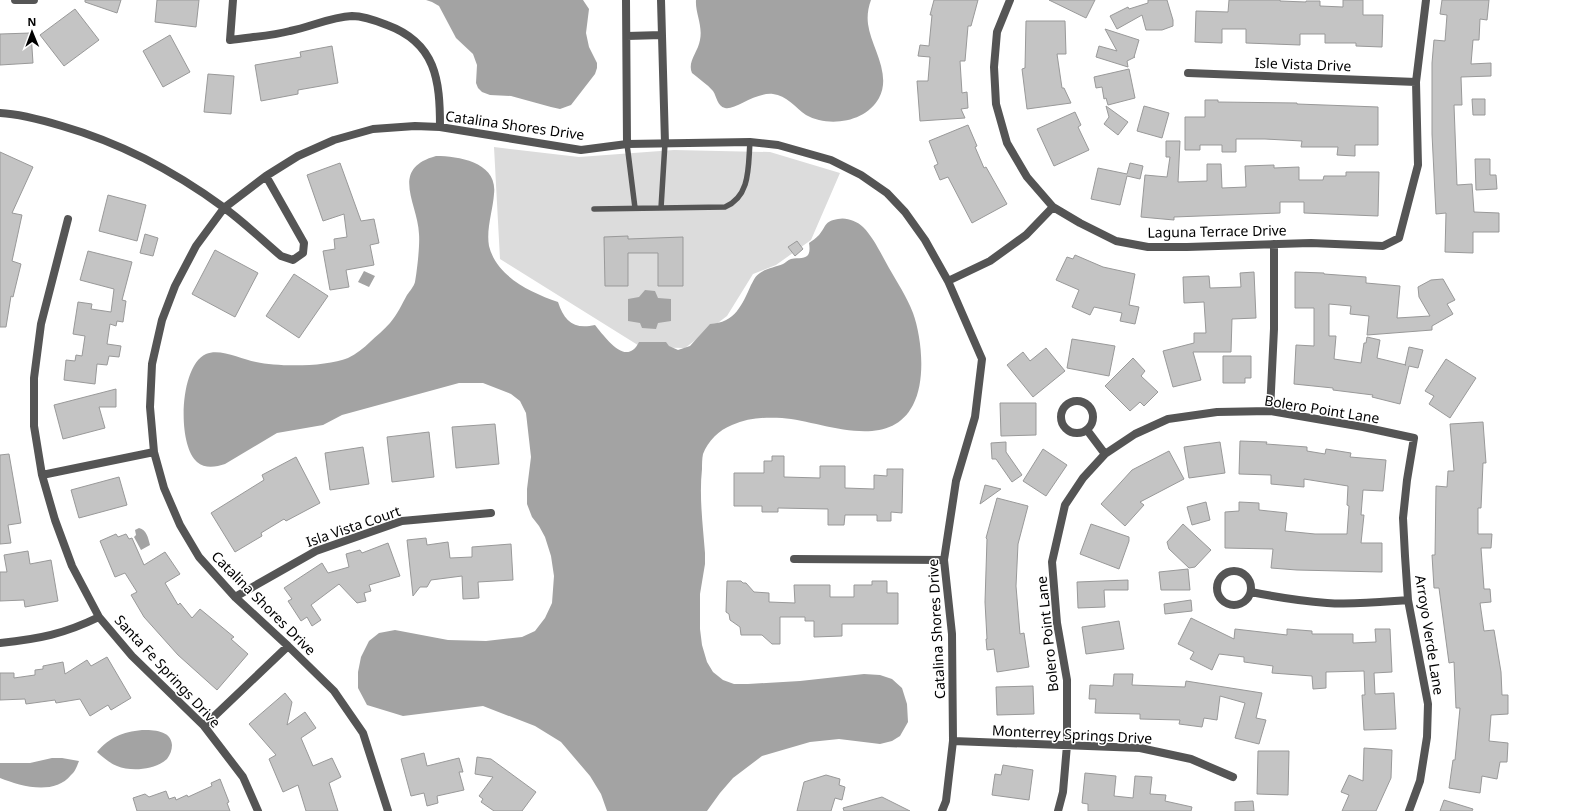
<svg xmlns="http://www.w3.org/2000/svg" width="1575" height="811" font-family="'Noto Sans',sans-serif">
<rect width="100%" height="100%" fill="#fff"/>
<!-- green -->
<path fill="#dcdcdc" d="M494,147L579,157L674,150L770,152L840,173L811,240L776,265L753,274L727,316L685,348L641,347L500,259Z"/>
<!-- water -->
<path fill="#a3a3a3" d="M426,0H583L589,9L586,33L589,47L597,63V68L595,74L571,105L560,109L551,107L511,96L490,95L482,92L478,88L476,83L477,65L473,54L456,38L439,6L432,2Z
M696,0H871C868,8 867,16 868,24C871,47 892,74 879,98C866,122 829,128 806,115C796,108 786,95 773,94C755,92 734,111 725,108C717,106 717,97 713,91C707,84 699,79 692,73C687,62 698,52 700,40C703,25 695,13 696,0Z
M436,156C460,156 498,163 494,194C493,210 486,229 489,246C497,277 530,292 558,302C564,321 574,330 595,325C605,337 626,368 639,342H666L669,346L678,350L690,346L710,324C735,323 742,305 751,285C754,280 755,276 760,273C767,268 776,267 783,264C785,263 788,260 791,259C802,257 812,261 809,243C812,241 816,238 819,235C826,227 824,221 838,219C846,217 857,221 863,227C874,238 881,254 889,268C897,282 907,297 913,313C922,338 926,381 913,405C888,453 822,421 782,418C765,417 748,418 732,425C719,430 708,441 703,454C702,459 702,464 702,469C699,497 703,526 705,553V564L700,594V629L702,645L707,662L713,672L723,680L734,684H748L800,681L864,674L880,675L892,679L902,688L907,704L908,722L900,736L892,741L880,744L839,739L810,742L762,756L733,778L720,793L707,811H607L601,794L590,776L561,742L535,726L483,706L403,716L367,705L358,688V672L361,657L369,641L379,633L395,630L448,640L486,641L522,637L535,631L545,618L552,603L554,576L551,556L545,537L539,526L532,517L527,504V489L531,457L526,413L520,401L511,394L483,383H459L342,415L323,425L277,433L225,464C216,467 205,469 197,462C177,445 179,366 206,354C220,348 241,359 256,362C279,367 326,367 348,358C356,354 364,348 370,342C376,336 384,330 390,323C397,315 402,304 407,295C410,291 414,286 415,282C417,271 420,245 419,234C418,203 389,169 436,156Z
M364,271L375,276L369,287L358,282Z
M645,290L655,291L658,298L671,299V321L658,323L656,329L642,328L640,323L628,321V299L639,297Z
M139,528C147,530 148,538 150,545L141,550L134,537L136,535L135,530Z
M142,730C153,730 171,730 172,745C172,750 170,755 167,759C155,770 131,772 117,766C109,763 103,757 97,752C110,737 122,732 142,730Z
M52,758H62L79,761C77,766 75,772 71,775C54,796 20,786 0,778V763H30Z"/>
<!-- building -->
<path fill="#c4c4c4" stroke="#999" d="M85,0H121L117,13L85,2Z
M157,0H199L196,27L155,22Z
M934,0H978L971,26H968L965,61H960L962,93L967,92L968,108L961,109L965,118L920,121L917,81H928L930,57L918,56L920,45L929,46L932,15H930Z
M1049,0H1095L1086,18Z
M1148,0H1167L1173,20V26L1162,30H1146L1142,15L1117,29L1110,16L1128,7L1129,9L1148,3Z
M1229,0H1280V1L1306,2V1H1320V6L1343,7V0H1363V15H1383L1382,47L1356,46V43H1325V34H1300V45L1246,43V29H1222V43L1195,42L1196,11L1228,12Z
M1442,0H1489L1487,20L1480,19L1479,40H1473L1471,64L1491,63V76L1461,77L1462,105H1454L1457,185L1472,184L1474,212L1499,213V232H1473V253L1445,252L1446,213L1436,214L1432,134V63L1434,40L1445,41L1447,15L1440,14Z
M75,9L99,40L64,66L40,35Z
M1026,21H1065L1066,54H1057L1062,88H1064L1071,103L1027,109L1022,69L1025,68Z
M1105,29L1139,40L1134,57H1135L1127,61L1128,67L1096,57L1099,46L1117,51Z
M31,33L33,63L0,65V34Z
M170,35L190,72L163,87L143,51Z
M332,46L338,83L298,90V94L261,101L255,65L301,57L300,52Z
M1129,69L1135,98L1108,105L1106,98L1104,99L1102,87L1096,88L1094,77Z
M208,74L234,76L231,114L204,112Z
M1472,99H1485V115H1473Z
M1205,100H1218V102L1297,103V104L1378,107V145H1355V156L1337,155L1338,147H1301L1302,141L1265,139H1236V152H1222V145H1200V150H1185V117H1205Z
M1106,106L1128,122L1118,135L1104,124L1109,117Z
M1144,106L1169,113L1162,138L1137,131Z
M1075,112L1081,125L1078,127L1089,150L1054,166L1037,129Z
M968,125L977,146L975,147L984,168L986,167L1007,204L972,223L948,177L940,180L934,166L938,164L929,141Z
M1166,141H1180L1178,182L1207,181V164H1221L1222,188L1246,187L1245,166L1274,165V168L1299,167V180H1323L1324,176H1346V172H1379L1378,216L1304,213V202H1280V213L1174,217V220L1141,217L1145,175L1167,177L1170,157H1166Z
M0,152L33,167L12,213L22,215L12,261L21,264L13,297L11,296L6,327H0Z
M1475,159H1490V175H1496L1497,189L1476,190Z
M340,163L361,221L374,219L379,243L370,245L374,265L346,270L349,287L330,290L323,251L335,249L334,239L347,237L344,214L323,221L307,175Z
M1130,163L1143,166L1140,179L1127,176L1120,205L1091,199L1098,168L1127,174Z
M108,195L146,205L137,241L99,231Z
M145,234L158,238L153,256L140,253Z
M628,236V239L683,237V286H658V253H628V286H605L604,237Z
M797,241L803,249L795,256L788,247Z
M215,250L258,273L235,317L192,294Z
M88,251L132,262L122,300L126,301L123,322L117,321L116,326L110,324L107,344L121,346L119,357L109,356L107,365L97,364L95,384L64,380L66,360L75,361L76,355L82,356L85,336L73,334L78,302L92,304L91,309L111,312L114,289L80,280Z
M1075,255L1103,267L1135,274L1129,305L1139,307L1135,324L1120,321L1122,313L1094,307L1090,315L1072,307L1079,290L1056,280L1067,257L1073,259Z
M1254,272L1256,318L1232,319L1231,352H1193L1201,380L1173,387L1163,351L1194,343V333H1206L1204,302L1184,303L1183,277L1209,276L1210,288L1241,287L1240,273Z
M1295,272L1324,273V274L1366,277V283L1400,286L1397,318L1430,316L1419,297L1418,287L1431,280L1443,279L1455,300L1447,304L1453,314L1432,326V330L1367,335L1369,316L1350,314L1351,306L1329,304V336H1336L1334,359L1361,363L1364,343H1366L1367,337L1380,340L1377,358L1406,365H1405L1409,347L1423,350L1418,368L1409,366L1400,404L1372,397L1373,395L1333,390V388L1294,384L1296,345L1314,346V308H1295Z
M294,274L328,296L299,338L266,316Z
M1072,339L1115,346L1109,376L1067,368Z
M1046,348L1065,371L1033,397L1007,365L1023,352L1030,361Z
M1223,356H1251V378H1245V383H1223Z
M1133,358L1145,371L1141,376L1158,392L1144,406L1140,402L1130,411L1105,386Z
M1446,359L1476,378L1450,418L1429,404L1434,396L1425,391Z
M116,389V407H99L105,428L63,439L54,405Z
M1000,403H1036V435L1001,436Z
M1483,422L1486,463H1483L1481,508H1478V534H1492L1491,548H1481L1484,589H1490L1491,602L1480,603L1484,631L1494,630L1501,672L1502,695H1508V714L1491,715L1489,741L1508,743L1507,762H1500L1497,779L1482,776L1480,793L1449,788L1453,760H1455L1460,708H1456L1454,662L1449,663L1439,588H1434L1432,555H1435L1436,486L1447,487L1448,471H1454L1450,424Z
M495,424L499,464L456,468L452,427Z
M429,432L434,477L392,482L387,437Z
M1240,441L1267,442L1266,444L1307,447V451L1325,454L1326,449L1351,453L1350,457L1386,460L1383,491L1363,490L1361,515H1364L1361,543H1382V572L1297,570L1271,568L1273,549L1225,548V512L1239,511V502L1259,503V510L1287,513L1285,531L1315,534H1347L1349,506L1347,505L1348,486L1304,479V487L1271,484V475L1239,474Z
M1006,442V452L1022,475L1012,482L996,459H992L991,443Z
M1220,442L1225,473L1189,478L1184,447Z
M363,447L369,484L330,490L325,453Z
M1043,449L1067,465L1046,496L1023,481Z
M1169,451L1184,479L1140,502L1144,505L1125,526L1101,504L1132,470Z
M9,454L21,523L8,525L11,543L0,544V455Z
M772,456H784V477L820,478V466H845V488L874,489V475L887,476V469H903L902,513L891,512V521H877V515H845L844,525H828V509L778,508V512H762V506H734V473H764V461H772Z
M296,457L320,503L286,521L284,519L261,533L262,536L235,552L211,513L264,480L262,475Z
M119,477L127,505L79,518L71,490Z
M985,485L1001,489L980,504Z
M997,498L1028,506L1018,544L1016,586L1020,634L1024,633L1029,667L997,672L994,649L987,650L986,639H987L985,602L987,539L986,538Z
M1206,502L1210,520L1192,525L1187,507Z
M1091,524L1129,537V541L1119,569L1080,554Z
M1183,524L1211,550L1195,567L1189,568L1169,549L1167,542Z
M116,534L118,537L126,534L129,539L132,538L144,565L165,552L180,574L165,583L178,605L180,603L192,618L200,609L234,637L231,639L248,654L217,690L178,655L144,617L131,595L137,592L125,573L115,577L100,541Z
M426,538L427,545L448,542L450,558L472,557V547L511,544L513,580L478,582L479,598L463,599L462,576L431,580L427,587H420L413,596L407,540Z
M388,543L400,576L369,585L371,591L364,593L366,601L357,603L339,584L311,605L321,620L312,626L307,617L301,621L288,601L292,599L284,588L322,563L328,573L349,567L346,554L360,550L362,553Z
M28,551L30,564L51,560L58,601L25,607L24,600L0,601V572H7L4,555Z
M1188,569L1190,590H1161L1159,572Z
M1128,580V590H1104L1105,607L1078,608L1077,582Z
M727,581H741L743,583H746L754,592L769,593V602L795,603L794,585H830V597H854V585H872V581H887V593H898V624H842V636L814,637V621H805V617H780V644H772L762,635H741L740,627L730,620L729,614L726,612Z
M1191,600L1192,611L1165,614L1164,604Z
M1191,618L1234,639L1235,629L1287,635V629L1312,631V634H1353V643L1376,642L1375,629H1390L1392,672L1374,673L1375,694L1394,693L1396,729L1364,730L1362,695H1365L1364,671L1326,672V688L1313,689L1312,676L1272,673L1273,666L1244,662V657L1219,654L1212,670L1190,659L1194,652L1178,644Z
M1119,621L1124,649L1086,654L1082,627Z
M107,657L131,698L111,710L108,705L90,716L80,699L56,703L55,700L26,704L25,699L0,700V673H14V678L35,675V670L43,669V666L63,662L65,674L87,660L91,666Z
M1114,674H1133L1132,685L1185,687L1186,681L1262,693L1256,718L1266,720L1259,744L1235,738L1245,703L1220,696L1217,720L1204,718L1202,727L1179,724L1180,720L1140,719V714L1095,713L1096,699H1089L1090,685L1113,686Z
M1033,686L1034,714L997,715L996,687Z
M285,693L292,702L287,725L305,712L316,728L301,738L313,766L332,758L341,777L329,783L338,811H306L298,785L283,792L269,759L276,755L249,724Z
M1364,748L1392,750L1391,778L1376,811H1342L1349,795L1341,792L1349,775L1363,781Z
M1258,751H1289L1288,795L1257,794Z
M424,753L427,766L459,758L463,772H459L464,790L437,796L438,803L427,806L424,793L411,796L401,759Z
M477,757L491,759L536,792L522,811H494L481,802L483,799L479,796L493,777L475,774Z
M1003,765L1033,770L1029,800L992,795L995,774L1001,775Z
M1085,773L1116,776L1114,796L1133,798L1135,776L1152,777L1150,794L1166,795L1165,801L1192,807L1191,811H1088V804L1082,803Z
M826,775L840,779L839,785L845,787L842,800L835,798L831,811H797L804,782Z
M220,779L229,802L227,803L230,811H137L133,798L145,794L149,797L166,791L169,799L175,797L176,800L187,795L188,797L212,786L211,783Z
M882,797L910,811H844L843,808Z
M1444,800L1473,809L1472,811H1440Z
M1253,801L1254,811H1235V802Z"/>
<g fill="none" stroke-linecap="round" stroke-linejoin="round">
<!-- lane -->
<path stroke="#555" stroke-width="5.5" d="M627,144L635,208
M661,208L665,143
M594,209L725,207C751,196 748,166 750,142"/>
<!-- street -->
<path stroke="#555" stroke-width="8" d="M15,0H34
M233,0L230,40C250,37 271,36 290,31C311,27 330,17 352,16C364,16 377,21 387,25C436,43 440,80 440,127
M626,0L627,144
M661,0L665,143
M1010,0L997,32L994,67L996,104L1007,143L1027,177L1053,207L1080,223L1116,241L1148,247H1187L1311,243L1383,246L1399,238L1418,165L1416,82L1426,0
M627,36L662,35
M1188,73L1416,82
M0,113C21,114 42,120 62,126C121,143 174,171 223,207C244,222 262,240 281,256L293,260L303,253L304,243L266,176
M68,219L41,324L34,378V426L42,475L55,520L72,566L99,617L132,656L204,726L243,777L258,811
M948,281L990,261L1026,235L1053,207
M1061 417a16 16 0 1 1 32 0a16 16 0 1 1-32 0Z
M1270,411L1274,329V244
M1087,430L1105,454
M42,475L154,452
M794,559L944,560
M1217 588a17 17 0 1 1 34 0a17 17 0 1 1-34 0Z
M1251,592C1276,597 1302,601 1327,603C1354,605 1381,602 1408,600
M235,597L316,551L402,521L491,513
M0,643C39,639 64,634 99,617
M204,726L288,646
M953,741L1140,748L1191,759L1233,777
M388,811L363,733L334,691L288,646L235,597L199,557L180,525L164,488L154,452L150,407L152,364L162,320L175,286L196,246L224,208L266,176L298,156L334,140L373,129L415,126L440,127L581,150L627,144L750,142L778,145L831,160L861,175L887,193L905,212L925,240L948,281L982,359L975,417L956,481L944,560L952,634L953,741L946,801L942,811
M1058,811L1063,792L1067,745V680L1057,623L1052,562L1065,505L1083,478L1105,454L1135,434L1168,419L1217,412L1270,411L1363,427L1414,438L1407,480L1403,518L1405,556L1408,600L1428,704L1427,737L1420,781L1409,811"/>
</g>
<g text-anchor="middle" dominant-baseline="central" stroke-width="3" stroke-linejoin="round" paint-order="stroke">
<!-- street labels -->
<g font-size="14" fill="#000" stroke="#fff">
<text transform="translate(1303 64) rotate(2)">Isle Vista Drive</text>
<text transform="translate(515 125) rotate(8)">Catalina Shores Drive</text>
<text transform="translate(1217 231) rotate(-1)">Laguna Terrace Drive</text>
<text transform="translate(1322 409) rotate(9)">Bolero Point Lane</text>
<text transform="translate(353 526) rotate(-19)">Isla Vista Court</text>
<text transform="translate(264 603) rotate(45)">Catalina Shores Drive</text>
<text transform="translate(936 629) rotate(-93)">Catalina Shores Drive</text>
<text transform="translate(1047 634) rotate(-96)">Bolero Point Lane</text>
<text transform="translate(1430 635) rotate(81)">Arroyo Verde Lane</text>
<text transform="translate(168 671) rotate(47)">Santa Fe Springs Drive</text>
<text transform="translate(1072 734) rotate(3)">Monterrey Springs Drive</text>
</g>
</g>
<!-- north arrow -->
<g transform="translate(32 32) rotate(359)" stroke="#ffffff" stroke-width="3" paint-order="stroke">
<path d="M0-3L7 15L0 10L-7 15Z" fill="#000000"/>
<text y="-6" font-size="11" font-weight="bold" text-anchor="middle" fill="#000000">N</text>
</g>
</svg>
